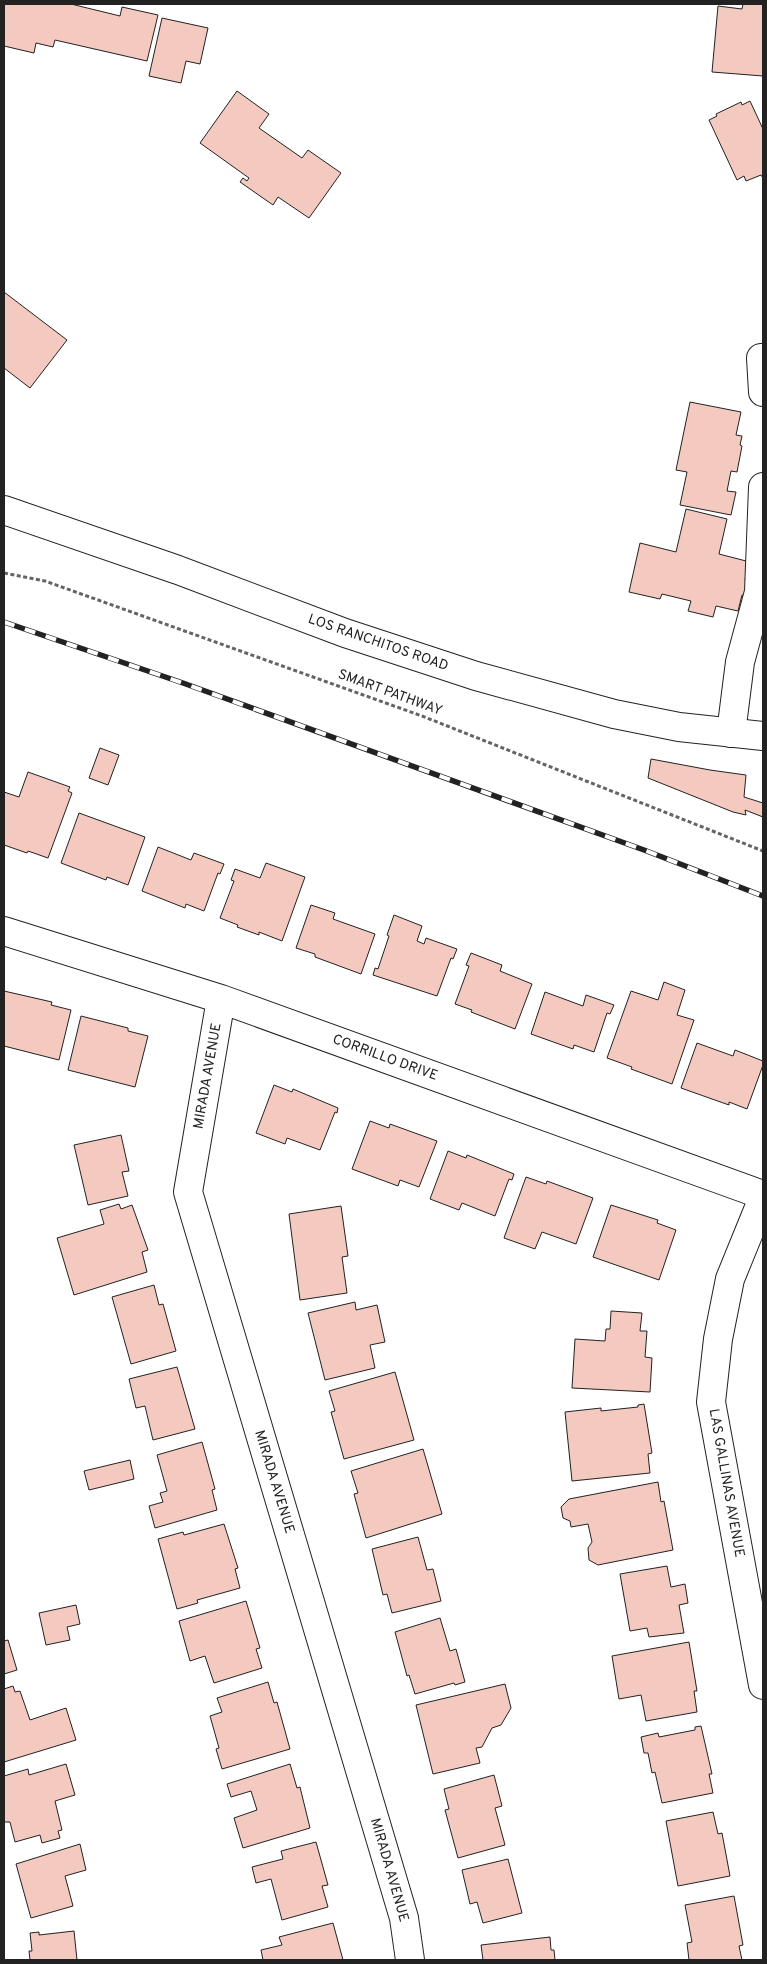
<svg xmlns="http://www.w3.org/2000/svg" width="767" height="1964" font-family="Overpass,sans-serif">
<rect width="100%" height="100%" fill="#fff"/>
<!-- building -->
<path fill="#f3c9c0" stroke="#222" d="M4,4H71L120,16L122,7L158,15L147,61L55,40L53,47L36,43L34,53L4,46Z
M743,4H763V76L712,72L718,6L742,9Z
M162,18L208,28L200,64L186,61L181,83L149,76Z
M237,91L269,114L259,128L302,158L308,150L341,173L309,218L278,197L273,205L240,182L243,178L247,181L249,178L200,143Z
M750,101L763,129V178L761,175L746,181L744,176L737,180L709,120L717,116L716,114L741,102L742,105Z
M4,292L67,340L30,388L4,368Z
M690,402L741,412L736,435L742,436L740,445L742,446L737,472L731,471L727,491L736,492L731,515L680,505L687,472L676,470Z
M686,509L727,519L719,554L750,562L745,580L751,582L747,596L742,595L738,611L716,606L713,617L688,611L691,601L662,594L660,599L629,592L640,543L676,552Z
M100,748L119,755L108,785L89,778Z
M651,759L710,770L746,775L744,797L763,803V817L745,810L746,815L733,812L648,778Z
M28,772L70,787L68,791L72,793L48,858L28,851L27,853L4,845V792L19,797Z
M79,813L145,837L128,885L107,877L106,880L61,863Z
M158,847L191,860L194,853L224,864L220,874L218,873L204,911L186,904L185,908L142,891Z
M266,863L305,877L282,941L259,932V935L237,927L238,925L220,918L234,881L231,880L235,869L260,878Z
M311,905L335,913L333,919L375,934L361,974L315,957V954L296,948Z
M394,915L422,926L417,941L424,944L426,938L457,949L453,959L451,958L437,996L373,975L375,968L378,969L389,936L387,935Z
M471,953L502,965L500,971L532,984L515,1029L471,1012L472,1010L455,1004L469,966L466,965Z
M664,982L685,990L677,1015L694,1020L672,1084L631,1069L632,1067L607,1058L631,991L658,1000Z
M4,991L52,1002L51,1005L71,1010L59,1060L4,1046Z
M545,992L583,1006L586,995L614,1005L610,1014L607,1013L594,1052L574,1045L573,1049L531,1034Z
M81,1016L128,1028V1031L148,1036L135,1087L68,1070Z
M697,1043L733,1056L735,1050L763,1061V1065L747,1109L729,1102V1105L681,1088Z
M274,1085L292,1092L293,1089L338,1108L337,1113L335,1112L320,1150L287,1138L285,1144L256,1133Z
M370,1121L389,1128L390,1124L437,1141L419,1187L400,1180L398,1186L352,1169Z
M121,1135L129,1171L122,1172L128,1196L88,1205L74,1145Z
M448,1151L466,1158L467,1155L514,1174L512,1180L509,1179L495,1216L462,1203L459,1210L430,1199Z
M526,1177L546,1184L547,1181L593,1198L576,1244L542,1232L535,1249L504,1238Z
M119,1204L121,1209L132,1205L148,1250L142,1252L147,1272L74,1295L57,1238L104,1224L100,1210Z
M611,1205L658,1220L657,1223L676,1230L659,1280L593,1257Z
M341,1206L348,1256L342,1257L347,1293L300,1300L289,1214Z
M154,1285L159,1305L163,1304L176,1351L131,1364L112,1297Z
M355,1302L356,1310L377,1305L385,1342L370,1345L375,1368L325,1380L308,1313Z
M611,1311L642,1313L640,1331H647L645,1357L652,1358L650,1392L572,1388L575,1339L605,1341L606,1329H610Z
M177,1367L195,1429L153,1440L145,1406L136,1408L129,1379Z
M395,1372L414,1440L344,1459L331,1412L335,1411L329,1391Z
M644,1404L652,1453L648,1454L650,1473L572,1481L565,1412L601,1408V1411L638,1407V1405Z
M202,1442L215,1489L212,1490L217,1510L155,1528L149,1506L163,1502L160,1493L167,1491L157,1455Z
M423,1449L442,1514L366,1538L354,1494L358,1493L351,1471Z
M130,1460L134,1479L89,1490L84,1471Z
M658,1482L661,1502L664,1501L673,1550L598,1565L589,1560L588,1548L592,1542L588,1524L571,1527L570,1521L563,1518L561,1507L569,1499Z
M224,1524L238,1568L235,1569L240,1588L197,1600L198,1603L177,1609L158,1539L183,1532L184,1535Z
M418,1537L427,1570L433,1569L441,1601L392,1613L387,1594L383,1595L372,1549Z
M667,1566L671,1587L685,1584L688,1603L679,1605L684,1633L649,1637L647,1628L630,1631L620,1574Z
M246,1601L260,1648L256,1649L262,1668L214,1683L205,1656L190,1661L179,1621Z
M76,1605L80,1624L67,1627L70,1640L46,1645L39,1613Z
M440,1618L450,1651L456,1649L465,1682L455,1685L454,1683L415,1694L409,1675L407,1676L395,1632Z
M8,1640L17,1670L4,1674V1641Z
M689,1642L697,1691H694L697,1712L646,1721L641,1695L619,1699L612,1656Z
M268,1682L274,1703L277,1702L290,1749L222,1769L216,1749L219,1748L210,1716L222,1712L217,1698Z
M505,1684L511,1708L501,1725L492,1728L482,1747L476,1748L480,1763L433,1774L416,1705Z
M13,1686L15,1692L20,1691L30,1720L66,1708L76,1740L4,1762V1689Z
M701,1726L712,1774H709L713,1793L662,1803L655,1772L652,1773L648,1753H644L641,1737L658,1733L659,1737L695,1730V1727Z
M66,1764L75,1795L55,1801L62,1830L58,1831L60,1838L42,1843L40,1835L15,1842L10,1822H4V1776L28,1769L29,1775Z
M290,1764L297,1788L300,1787L310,1828L243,1848L234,1818L257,1810L251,1791L231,1797L227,1784Z
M494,1775L502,1806L495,1808L505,1845L458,1858L445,1810L449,1809L444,1789Z
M713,1812L718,1834L722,1833L730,1876L678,1886L666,1821Z
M316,1842L328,1885L322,1886L328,1907L282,1920L271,1879L256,1883L252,1867L283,1859L281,1851Z
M80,1844L86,1870L65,1876L73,1906L31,1918L16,1864Z
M508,1859L522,1913L483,1923L477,1902L470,1904L462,1870Z
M734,1896L743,1945L739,1946L742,1960H689L687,1943L692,1942L685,1905Z
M333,1923L343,1960H263L261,1950L282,1945L279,1937Z
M74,1931L77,1960H30L29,1951H32L30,1933L39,1932V1935Z
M550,1937L551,1950H554L555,1960H483L481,1945Z"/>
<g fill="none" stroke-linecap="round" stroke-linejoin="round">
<defs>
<path id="minor" d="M761,358L763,392
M731,733L740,662L759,592L763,487
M4,931L221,999L763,1195
M221,999L188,1192L404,1918L410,1960
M763,1198L730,1279L718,1339L711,1402L763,1685"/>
<path id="major" d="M4,510L178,570L345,633L476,676L614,714L679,727L763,736"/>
</defs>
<!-- minor casing -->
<use href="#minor" stroke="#222" stroke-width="30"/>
<!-- major casing -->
<use href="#major" stroke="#222" stroke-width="30"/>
<!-- path -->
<path stroke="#646464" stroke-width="3" stroke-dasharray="4 2.5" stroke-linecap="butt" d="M4,573L45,581L422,716L763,851"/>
<!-- minor -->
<use href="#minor" stroke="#fff" stroke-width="28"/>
<!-- major -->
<use href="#major" stroke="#fff" stroke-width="28"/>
<defs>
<path id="rail" d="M4,622L183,683L644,850L763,896"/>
</defs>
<!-- rail casing -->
<use href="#rail" stroke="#222" stroke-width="5.5"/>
<!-- rail -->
<use href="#rail" stroke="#fff" stroke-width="4" stroke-dasharray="11" stroke-linecap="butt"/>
</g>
<g text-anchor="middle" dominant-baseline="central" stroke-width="4" stroke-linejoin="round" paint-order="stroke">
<!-- street labels -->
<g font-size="14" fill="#222" stroke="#fff">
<text transform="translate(378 643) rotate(19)">LOS RANCHITOS ROAD</text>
<text transform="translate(390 693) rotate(20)">SMART PATHWAY</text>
<text transform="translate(385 1058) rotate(20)">CORRILLO DRIVE</text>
<text transform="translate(208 1076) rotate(-80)">MIRADA AVENUE</text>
<text transform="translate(274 1482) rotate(73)">MIRADA AVENUE</text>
<text transform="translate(726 1483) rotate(80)">LAS GALLINAS AVENUE</text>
<text transform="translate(389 1870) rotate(74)">MIRADA AVENUE</text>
</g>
</g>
<!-- border -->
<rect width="767" height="1964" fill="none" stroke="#222222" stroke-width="10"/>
</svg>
